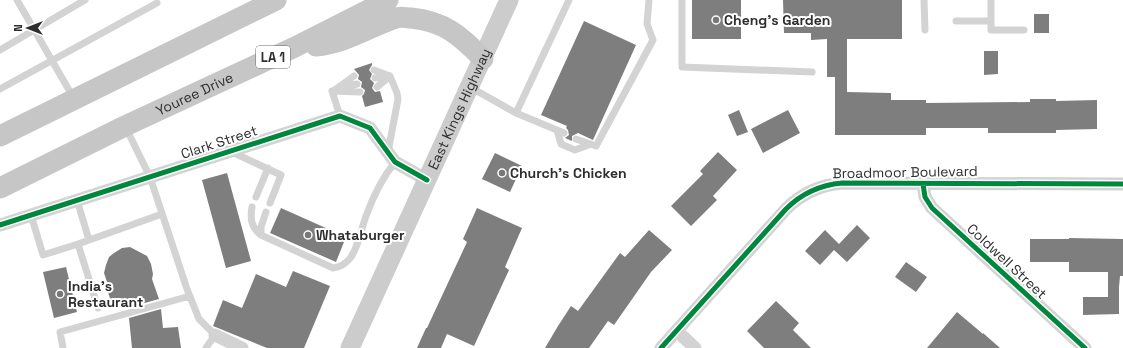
<svg xmlns="http://www.w3.org/2000/svg" width="1123" height="348" font-family="'Space Grotesk',sans-serif">
<rect width="100%" height="100%" fill="#fff"/>
<!-- building -->
<path fill="#7e7e7e" d="M692,0H741V39H692Z
M783,0H902V39H847V92L891,93V100H926V103L1030,102V99H1056V101L1097,100V129L1056,130V133H988V128H926V135H835V77H827V39L811,40V33H784Z
M1034,14H1049V33H1034Z
M584,21L636,45L593,140L578,133L572,136V141L565,138L569,135L568,130L566,128L567,126L541,115Z
M984,51H998V74L984,75Z
M372,63V65L369,70L372,74L370,79L374,83L372,88L375,92L380,91L383,102L365,107L362,96L364,94L365,90L361,87L362,82L358,79L359,75L354,69Z
M739,110L748,132L737,136L728,115Z
M788,110L800,133L763,153L751,129Z
M718,152L737,170L713,196L717,200L691,226L671,206L703,174L700,171Z
M495,153L522,166L510,192L482,179Z
M227,173L251,261L226,268L202,180Z
M281,208L346,237L336,262L270,233Z
M477,208L522,228L505,267L509,270L474,346L447,334L441,348H417L426,328H427L467,242L463,239Z
M857,225L870,238L847,262L834,250L820,265L805,251L825,230L839,244Z
M649,230L672,250L651,272L614,325L608,321L589,348H545L558,326L571,306L578,311L620,253L625,257Z
M1069,238L1123,239V276H1120L1119,287V314L1083,315V297H1108V272H1069V262H1030V239H1069Z
M130,247L147,256L151,264L153,274L152,279L159,299L127,308V304L113,308L108,292L110,291L104,273L106,265L109,257L114,253L122,248Z
M906,262L927,277L916,292L895,277Z
M66,267L77,312L54,318L43,272Z
M293,271L330,286L304,348H267L213,326L223,300L242,308L256,274L286,287Z
M776,301L799,323L793,330L811,348H764L747,331Z
M161,309L163,328L178,327L181,348H132L129,318Z
M957,312L983,334V333L1000,348H927Z"/>
<g fill="none" stroke-linecap="round" stroke-linejoin="round">
<!-- lane -->
<path stroke="#d3d3d3" stroke-width="7" d="M17,0L73,97
M682,0V67L812,72
M924,0L925,30
M956,21H991V0
M991,21V30H1024
M0,50L85,0
M374,70L390,76L397,93L398,99L388,152
M375,78L388,76
M377,87L390,76
M470,87L516,113L564,133
M0,89L157,3
M338,89L357,84
M332,91L360,92
M332,91L340,116
M333,91L354,76
M516,113L569,0
M126,128L150,177L187,289L199,319L215,335L206,348
M557,130L561,144L575,150L591,144
M576,139L596,146L653,40L647,24L649,0
M232,152L281,175L270,203
M256,197L268,168
M77,200L89,240
M252,207C250,219 251,227 261,235L333,268C341,267 346,264 351,257C359,245 361,230 366,216C373,197 382,178 395,162
M31,215L43,255L78,244L162,214
M261,235V227L266,212
M78,244L98,308
M63,348L60,332L190,296"/>
<!-- street -->
<path stroke="#d3d3d3" stroke-width="13" d="M923,184L925,197L932,208L1085,348
M0,225L340,116L370,128L395,162L427,180
M677,331L695,348
M215,335L242,348
M661,348L786,209C802,193 820,185 842,183L1123,184"/>
<!-- secondary -->
<path stroke="#ccc" stroke-width="19" id="s1" d="M350,348L509,0"/>
<!-- primary -->
<g stroke="#c6c6c6" stroke-width="21">
<path d="M316,46C344,44 369,27 396,18C401,16 406,18 411,18C444,21 461,36 483,59"/>
<path d="M0,136L276,0"/>
<path id="s2" d="M0,188L125,126L295,47L388,0"/>
</g>
<defs>
<path id="cycleway" d="M923,184L925,197L932,208L1085,348
M0,225L340,116L370,128L395,162L427,180
M661,348L786,209C802,193 820,185 842,183L1123,184"/>
</defs>
<!-- cycleway casing -->
<use href="#cycleway" stroke="#fff" stroke-width="8"/>
<!-- cycleway -->
<use href="#cycleway" stroke="#00873e" stroke-width="5"/>
</g>
<!-- markers -->
<g fill="#777" stroke="#fff" stroke-width="1.5">
<circle cx="716" cy="20" r="4"/>
<circle cx="502" cy="173" r="4"/>
<circle cx="308" cy="235" r="4"/>
<circle cx="60" cy="294" r="4"/>
</g>
<g text-anchor="middle" dominant-baseline="central" stroke-width="4" stroke-linejoin="round" paint-order="stroke">
<!-- shield labels -->
<rect fill="#fff" stroke="#6d6d6d" stroke-width="1" x="256" y="46" width="34" height="22" rx="3"/>
<g font-size="13" font-weight="bold" fill="#2e2e2e">
<text x="273" y="57">LA 1</text>
</g>
<!-- poi labels -->
<g font-size="14" font-weight="bold" fill="#2e2e2e" stroke="#fff" text-anchor="start">
<text x="724" y="20">Cheng's Garden</text>
<text x="510" y="173">Church's Chicken</text>
<text x="316" y="235">Whataburger</text>
<text x="68" y="286">India's<tspan x="68" dy="16">Restaurant</tspan></text>
</g>
<!-- street labels -->
<g font-size="14" fill="#2e2e2e" stroke="#fff">
<text stroke="none"><textPath href="#s2" startOffset="216">Youree Drive</textPath></text>
<text stroke="none"><textPath href="#s1" startOffset="263">East Kings Highway</textPath></text>
<text transform="translate(219 142) rotate(-18)">Clark Street</text>
<text transform="translate(905 172) rotate(-1)">Broadmoor Boulevard</text>
<text transform="translate(1007 261) rotate(43)">Coldwell Street</text>
</g>
</g>
<!-- north arrow -->
<g transform="translate(28 28) rotate(270)" stroke="#ffffff" stroke-width="3" paint-order="stroke">
<path d="M0-3L7 15L0 10L-7 15Z" fill="#2e2e2e"/>
<text y="-6" font-size="11" font-weight="bold" text-anchor="middle" fill="#2e2e2e">N</text>
</g>
</svg>
